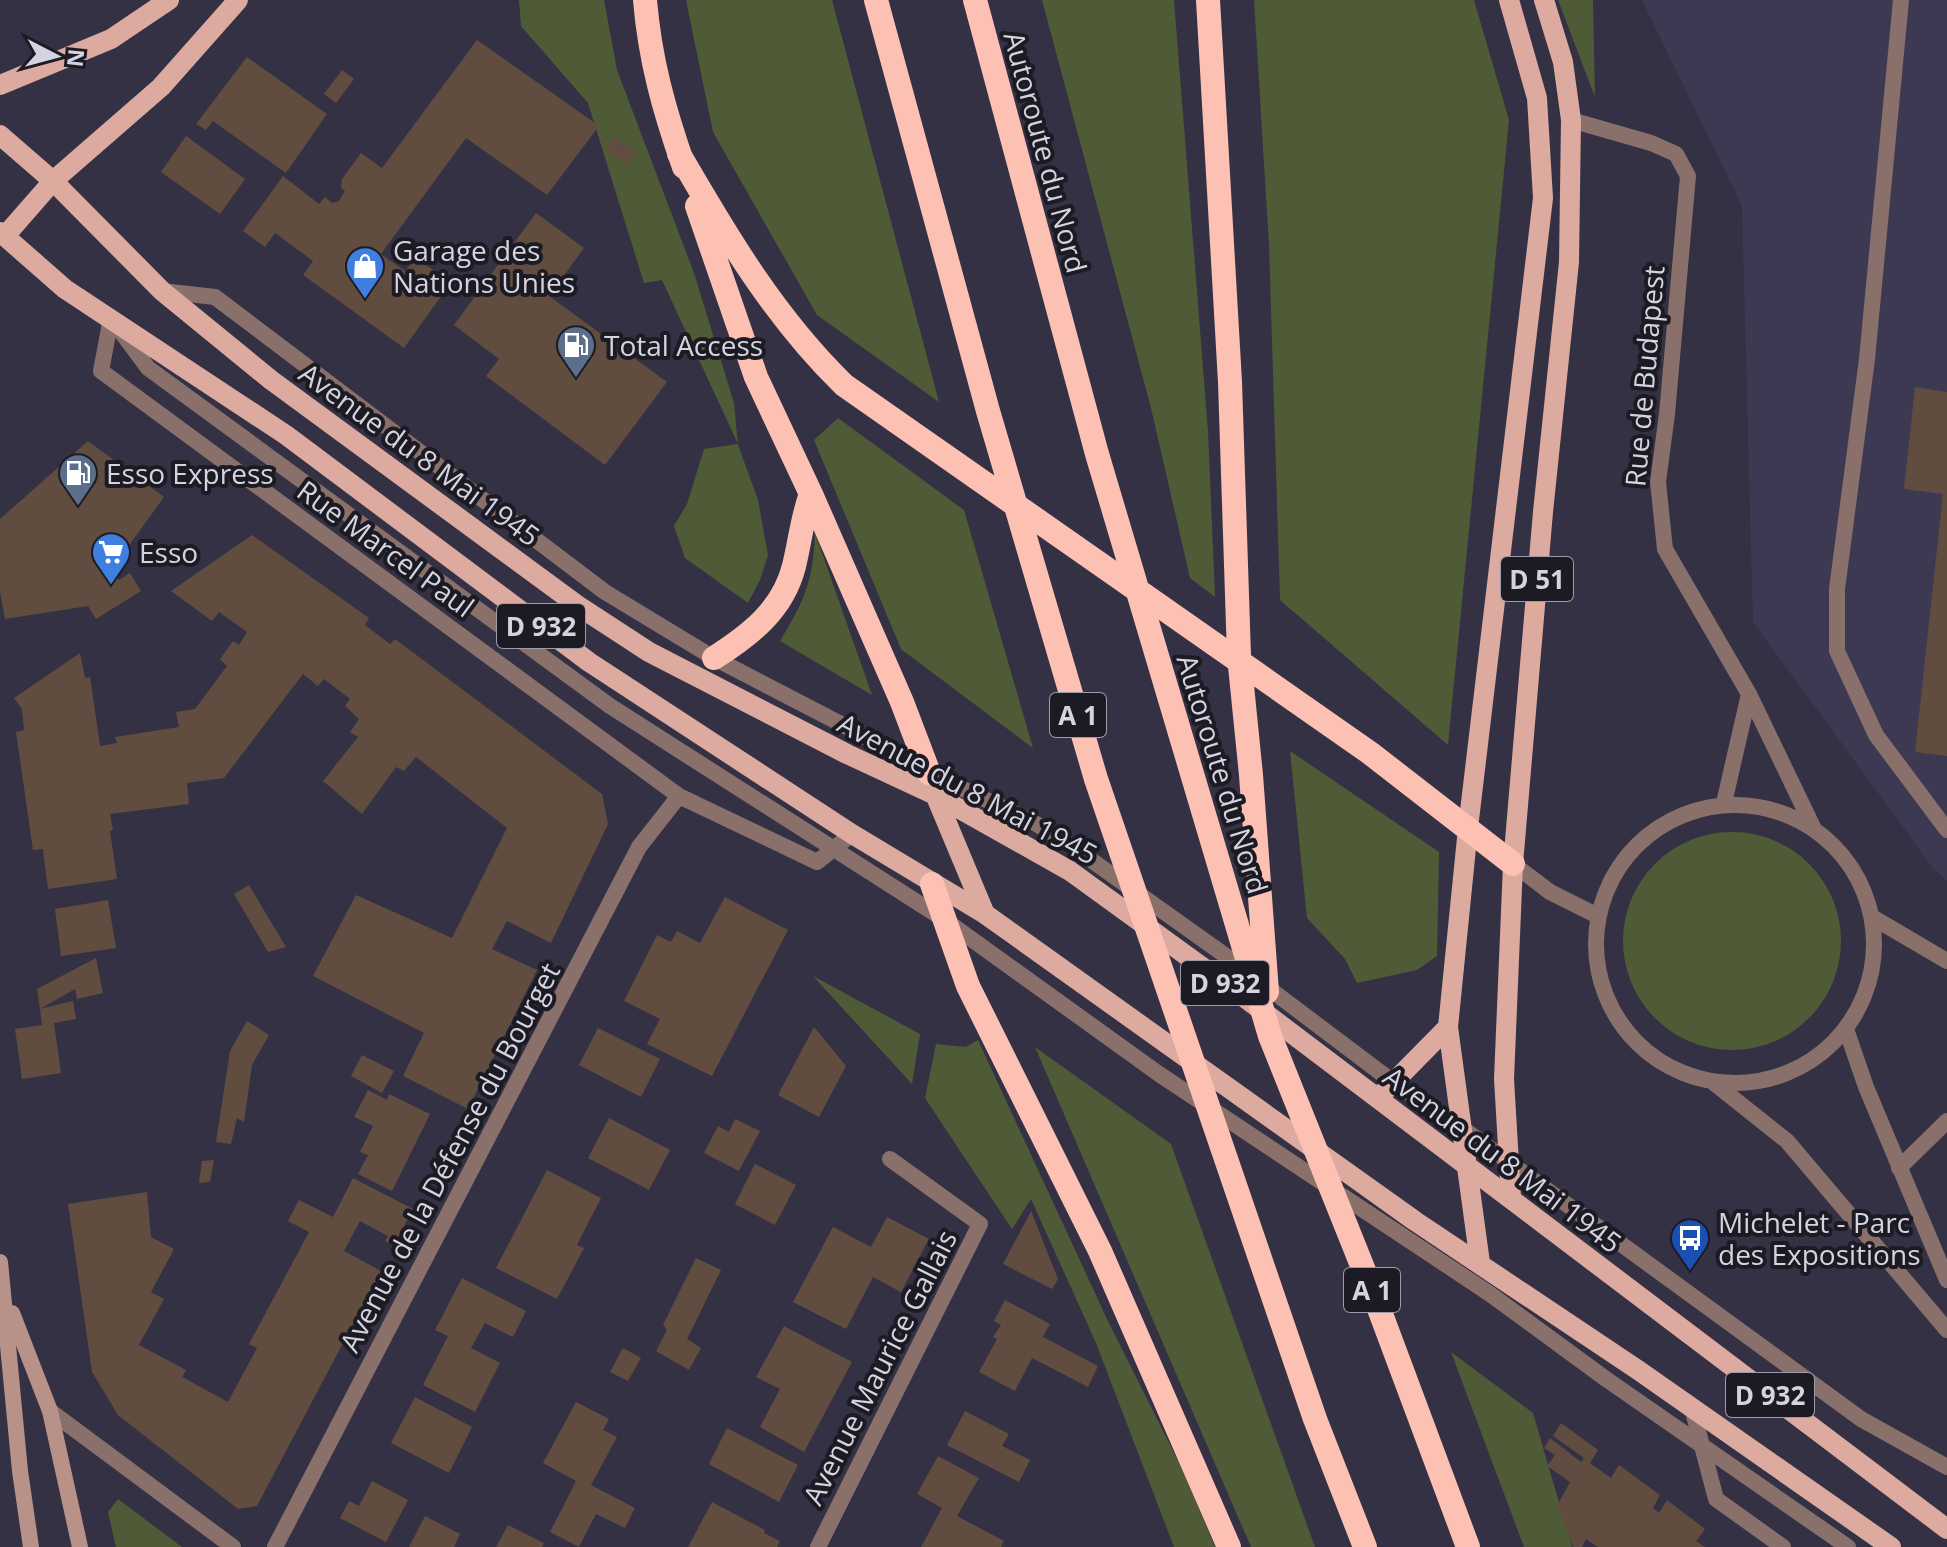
<svg xmlns="http://www.w3.org/2000/svg" width="1947" height="1547" font-family="'Open Sans',sans-serif">
<rect width="100%" height="100%" fill="#343145"/>
<!-- built -->
<path fill="#3e3953" d="M1642,0H1947V881L1933,868L1753,622L1742,206Z"/>
<!-- green -->
<path fill="#4f5b37" d="M519,0H604L617,70L694,273L734,403L738,445L758,500L768,555L760,580L748,603L685,558L674,526L687,504L704,449L738,444L662,280L644,283L588,103L521,26Z
M686,0H832L939,402L817,315L713,132Z
M1042,0H1174L1208,431L1215,597L1190,578L1151,408Z
M1254,0H1474L1509,120L1448,745L1280,600L1269,245Z
M1558,0H1593L1595,97Z
M838,418L964,510L1033,748L901,649L814,440Z
M815,533L872,695L780,641C805,600 813,581 815,533Z
M1290,751L1439,852L1437,956L1417,970L1357,983L1345,959L1307,918Z
M1623 941a109 109 0 1 1 218 0a109 109 0 1 1-218 0Z
M813,976L920,1034L912,1084Z
M978,1040L1107,1319L1181,1467L1215,1547H1174L1096,1343L1031,1199L1012,1229L925,1098L936,1044L966,1047Z
M1035,1047L1171,1144L1315,1547H1251Z
M1451,1352L1533,1413L1572,1547H1524Z
M118,1499L182,1547H116L108,1512Z"/>
<!-- building -->
<path fill="#614d40" d="M477,40L599,126L547,195L466,138L381,254L405,271L416,258L446,279L442,285L447,288L404,348L303,275L313,261L275,233L265,247L243,231L283,176L319,204L325,197L332,203L339,201L345,191L341,188L342,179L361,153L382,168Z
M247,57L327,114L286,173L213,121L206,130L196,124Z
M342,70L354,79L336,103L324,94Z
M186,136L245,179L220,214L161,172Z
M615,137L636,152L627,165L605,149Z
M536,213L584,248L549,296L667,382L605,465L486,376L499,359L454,325Z
M1915,387L1947,392V756L1915,752L1943,494L1904,489Z
M88,441L164,497L112,569L119,580L130,573L141,591L96,619L88,606L5,619L0,592V519Z
M252,535L369,618L365,625L390,644L395,639L602,794L608,824L551,943L507,921L492,949L537,970L468,1109L403,1076L424,1033L313,976L356,895L452,938L507,828L416,757L404,771L396,767L362,814L323,781L358,737L350,732L359,719L345,706L350,699L324,679L318,686L303,674L224,778L187,783L189,804L110,814L113,830L110,831L117,879L48,889L43,849L33,850L16,732L24,730L22,709L14,698L80,653L85,678L90,677L100,746L117,743L115,737L179,727L176,712L195,709L227,666L220,659L233,641L239,645L247,632L219,612L212,621L171,591Z
M249,885L286,947L268,952L234,894Z
M725,897L788,930L712,1076L647,1044L660,1019L624,1001L657,935L671,942L677,931L700,943Z
M108,900L116,948L61,956L55,909Z
M96,958L103,993L77,999L75,989L40,1009L73,1001L76,1019L54,1023L61,1073L22,1079L15,1029L42,1025L40,1009L37,989Z
M247,1021L269,1035L252,1065L244,1122L237,1118L231,1144L216,1142L230,1051Z
M814,1027L846,1066L819,1117L778,1095Z
M598,1028L660,1059L641,1097L579,1065Z
M362,1055L394,1071L382,1093L351,1076Z
M368,1090L387,1100L389,1094L430,1114L392,1191L358,1174L368,1155L360,1152L373,1126L354,1117Z
M609,1118L670,1150L649,1190L588,1158Z
M735,1119L760,1131L739,1171L704,1153L718,1126L729,1132Z
M214,1160L210,1182L199,1183L202,1161Z
M755,1164L796,1185L775,1225L735,1204Z
M547,1170L601,1198L577,1245L584,1248L557,1299L496,1268Z
M353,1178L413,1209L394,1246L385,1241L388,1236L360,1221L344,1251L381,1271L257,1506L238,1509L118,1415L92,1372L68,1204L147,1192L151,1237L174,1249L151,1292L164,1299L139,1345L186,1370L182,1377L228,1402L257,1348L249,1344L309,1232L288,1221L299,1200L333,1217Z
M1031,1211L1058,1279L1052,1289L1003,1264Z
M887,1217L929,1239L901,1292L873,1277L846,1329L793,1302L833,1227L871,1247Z
M696,1258L721,1270L687,1339L701,1348L689,1370L656,1351L667,1330L663,1325Z
M462,1278L526,1311L513,1337L485,1323L471,1348L500,1363L475,1412L423,1385L448,1336L435,1330Z
M1005,1300L1050,1324L1043,1337L1098,1366L1088,1387L1032,1358L1015,1391L979,1372L997,1339L993,1337L1001,1325L994,1321Z
M784,1326L852,1362L804,1452L760,1427L780,1389L756,1377Z
M623,1348L641,1358L628,1381L610,1372Z
M415,1397L472,1427L449,1473L391,1443Z
M576,1402L609,1419L603,1430L617,1437L591,1485L635,1508L625,1528L596,1514L579,1547L550,1532L576,1481L543,1463Z
M965,1411L1009,1434L1002,1446L1030,1460L1019,1482L947,1445Z
M1561,1423L1598,1450L1590,1463L1611,1478L1619,1465L1660,1495L1653,1508L1659,1513L1667,1500L1705,1529L1696,1541L1705,1547H1598L1586,1539L1582,1547H1573L1557,1506L1570,1482L1547,1466L1555,1455L1544,1448L1550,1438L1581,1462L1584,1458L1553,1436Z
M727,1428L798,1465L779,1502L709,1464Z
M938,1456L979,1478L957,1516L1004,1541L1001,1547H921L942,1508L917,1494Z
M372,1481L408,1500L386,1542L340,1518L349,1501L359,1506Z
M712,1502L765,1530L764,1533L780,1541L777,1547H688Z
M425,1516L460,1534L454,1547H409Z
M508,1525L544,1543L542,1547H496Z"/>
<g fill="none" stroke-linecap="round" stroke-linejoin="round">
<!-- lane -->
<path stroke="#89706a" stroke-width="16" d="M1901,0L1867,359L1837,589V651L1876,735L1947,830
M162,291L215,297L605,592L714,658L845,726L929,773L1033,822L1063,840L1226,956L1393,1082L1462,1128L1861,1419L1947,1467
M119,329L148,368L610,706L945,920L1159,1074L1490,1294L1606,1379L1848,1547
M1899,1168L1947,1121"/>
<!-- street -->
<path stroke="#89706a" stroke-width="16" d="M1571,120L1651,143L1676,154L1688,176L1667,414L1658,482L1665,549L1749,694
M111,318L101,371L679,796L817,862L852,834
M1724,803L1749,694L1813,827
M1596 944a139 139 0 1 1 278 0a139 139 0 1 1-278 0Z
M1513,864L1550,892L1598,916
M1872,917L1947,961
M1846,1029L1866,1087L1947,1280
M1714,1083L1787,1141L1947,1330
M1692,1408L1716,1499L1783,1547
M50,1411L233,1547
M275,1547L639,847L679,796
M818,1547L980,1224L890,1159"/>
<!-- secondary -->
<path stroke="#b89188" stroke-width="16" d="M0,1262L20,1471L31,1547
M12,1313L50,1411L80,1547"/>
<!-- primary -->
<path stroke="#dcaa9e" stroke-width="20" d="M0,85L111,39L169,0
M0,135L53,181L162,291L271,380L580,607L649,652L847,754L935,795L1070,871L1245,998L1947,1529
M0,232L65,289L286,435L589,662L852,834L985,914L1415,1221L1638,1370L1891,1547
M5,236L53,181L161,87L238,0
M934,792L985,914
M1378,1098L1448,1027
M1511,1197L1504,1079L1513,864L1543,512L1569,262L1571,120L1563,62L1544,0
M1480,1263L1448,1027L1468,828L1543,198L1537,98L1509,0"/>
<!-- highway -->
<path stroke="#fdc1b3" stroke-width="24" d="M645,0C650,60 664,110 684,167
M876,0L988,411L1096,779L1315,1419L1365,1547
M975,0L1097,454L1270,1036L1375,1298L1468,1547
M1208,0L1230,382L1239,656L1251,775L1267,992
M679,154C727,237 775,318 844,385L1370,753L1513,864
M697,206L756,377L811,494L902,702L929,773
M714,658C750,635 783,610 794,566C800,542 802,518 811,494
M932,884L968,986L1100,1251L1229,1547"/>
</g>
<!-- icons -->
<defs>
<symbol id="shop-pin" viewBox="-11 -11 22 30"><path d="M0 17L-7.5 6A9.5 9.5 0 1 1 7.5 6Z" fill="#3f7fe0" stroke="#1c1b24"/><path d="M-5-2.5h2.3a2.7 3.5 0 0 1 5.4 0H5L5.5 6h-11ZM-1.5-2.5h3a1.5 2.3 0 0 0-3 0Z" fill="#fff"/></symbol>
<symbol id="fuel-pin" viewBox="-11 -11 22 30"><path d="M0 17L-7.5 6A9.5 9.5 0 1 1 7.5 6Z" fill="#5c6f8a" stroke="#1c1b24"/><path d="M-5.5-6h7V0h2V4h1.3V-2.5L3-4.5l.8-.8L6-3V5H2.5V1h-1V6h-7ZM-4.2-4.7v3.2H.2V-4.7Z" fill="#fff"/></symbol>
<symbol id="supermarket-pin" viewBox="-11 -11 22 30"><path d="M0 17L-7.5 6A9.5 9.5 0 1 1 7.5 6Z" fill="#3f7fe0" stroke="#1c1b24"/><path d="M-6-5.5h2.5l.6 2H6L4.5 2H-2.5L-4.4-4H-6ZM-1.5 3.2a1.3 1.3 0 1 0 .1 0ZM3 3.2a1.3 1.3 0 1 0 .1 0Z" fill="#fff"/></symbol>
<symbol id="bus-pin" viewBox="-11 -11 22 30"><path d="M0 17L-7.5 6A9.5 9.5 0 1 1 7.5 6Z" fill="#1a4fb4" stroke="#1c1b24"/><path d="M-5-6H5V4H4V6H2V4H-2V6H-4V4H-5ZM-3.5-4V0h7V-4ZM-3.5 1.2v1.5H-2V1.2ZM2 1.2v1.5H3.5V1.2Z" fill="#fff"/></symbol>
</defs>
<g fill-rule="evenodd">
<use href="#shop-pin" x="343" y="244" width="44" height="60"/>
<use href="#fuel-pin" x="554" y="323" width="44" height="60"/>
<use href="#fuel-pin" x="56" y="451" width="44" height="60"/>
<use href="#supermarket-pin" x="89" y="530" width="44" height="60"/>
<use href="#bus-pin" x="1668" y="1216" width="44" height="60"/>
</g>
<g text-anchor="middle" dominant-baseline="central" stroke-width="8" stroke-linejoin="round" paint-order="stroke">
<!-- shield labels -->
<g fill="#1c1b24" stroke="#9d9ca8" stroke-width="2">
<rect x="1501" y="557" width="72" height="44" rx="6"/>
<rect x="497" y="604" width="88" height="44" rx="6"/>
<rect x="1050" y="693" width="56" height="44" rx="6"/>
<rect x="1181" y="961" width="88" height="44" rx="6"/>
<rect x="1344" y="1268" width="56" height="44" rx="6"/>
<rect x="1726" y="1373" width="88" height="44" rx="6"/>
</g>
<g font-size="26" font-weight="bold" fill="#d4d3e0">
<text x="1537" y="579">D 51</text>
<text x="541" y="626">D 932</text>
<text x="1078" y="715">A 1</text>
<text x="1225" y="983">D 932</text>
<text x="1372" y="1290">A 1</text>
<text x="1770" y="1395">D 932</text>
</g>
<!-- street labels -->
<g font-size="28" fill="#d4d3e0" stroke="#1c1b24">
<text transform="translate(1046 152) rotate(75)">Autoroute du Nord</text>
<text transform="translate(1644 376) rotate(-85)">Rue de Budapest</text>
<text transform="translate(420 454) rotate(36)">Avenue du 8 Mai 1945</text>
<text transform="translate(386 548) rotate(36)">Rue Marcel Paul</text>
<text transform="translate(1223 774) rotate(73)">Autoroute du Nord</text>
<text transform="translate(968 788) rotate(28)">Avenue du 8 Mai 1945</text>
<text transform="translate(449 1157) rotate(-62)">Avenue de la Défense du Bourget</text>
<text transform="translate(1503 1159) rotate(37)">Avenue du 8 Mai 1945</text>
<text transform="translate(879 1367) rotate(-63)">Avenue Maurice Gallais</text>
</g>
<!-- poi labels -->
<g font-size="28" fill="#d4d3e0" stroke="#1c1b24" text-anchor="start">
<text x="393" y="250">Garage des<tspan x="393" dy="32">Nations Unies</tspan></text>
<text x="604" y="345">Total Access</text>
<text x="106" y="473">Esso Express</text>
<text x="139" y="552">Esso</text>
<text x="1718" y="1222">Michelet - Parc<tspan x="1718" dy="32">des Expositions</tspan></text>
</g>
</g>
<!-- north arrow -->
<g transform="translate(56 56) rotate(96)" stroke="#1c1b24" stroke-width="6" paint-order="stroke">
<path d="M0-6L14 30L0 20L-14 30Z" fill="#d4d3e0"/>
<text y="-12" font-size="22" font-weight="bold" text-anchor="middle" fill="#d4d3e0">N</text>
</g>
</svg>
